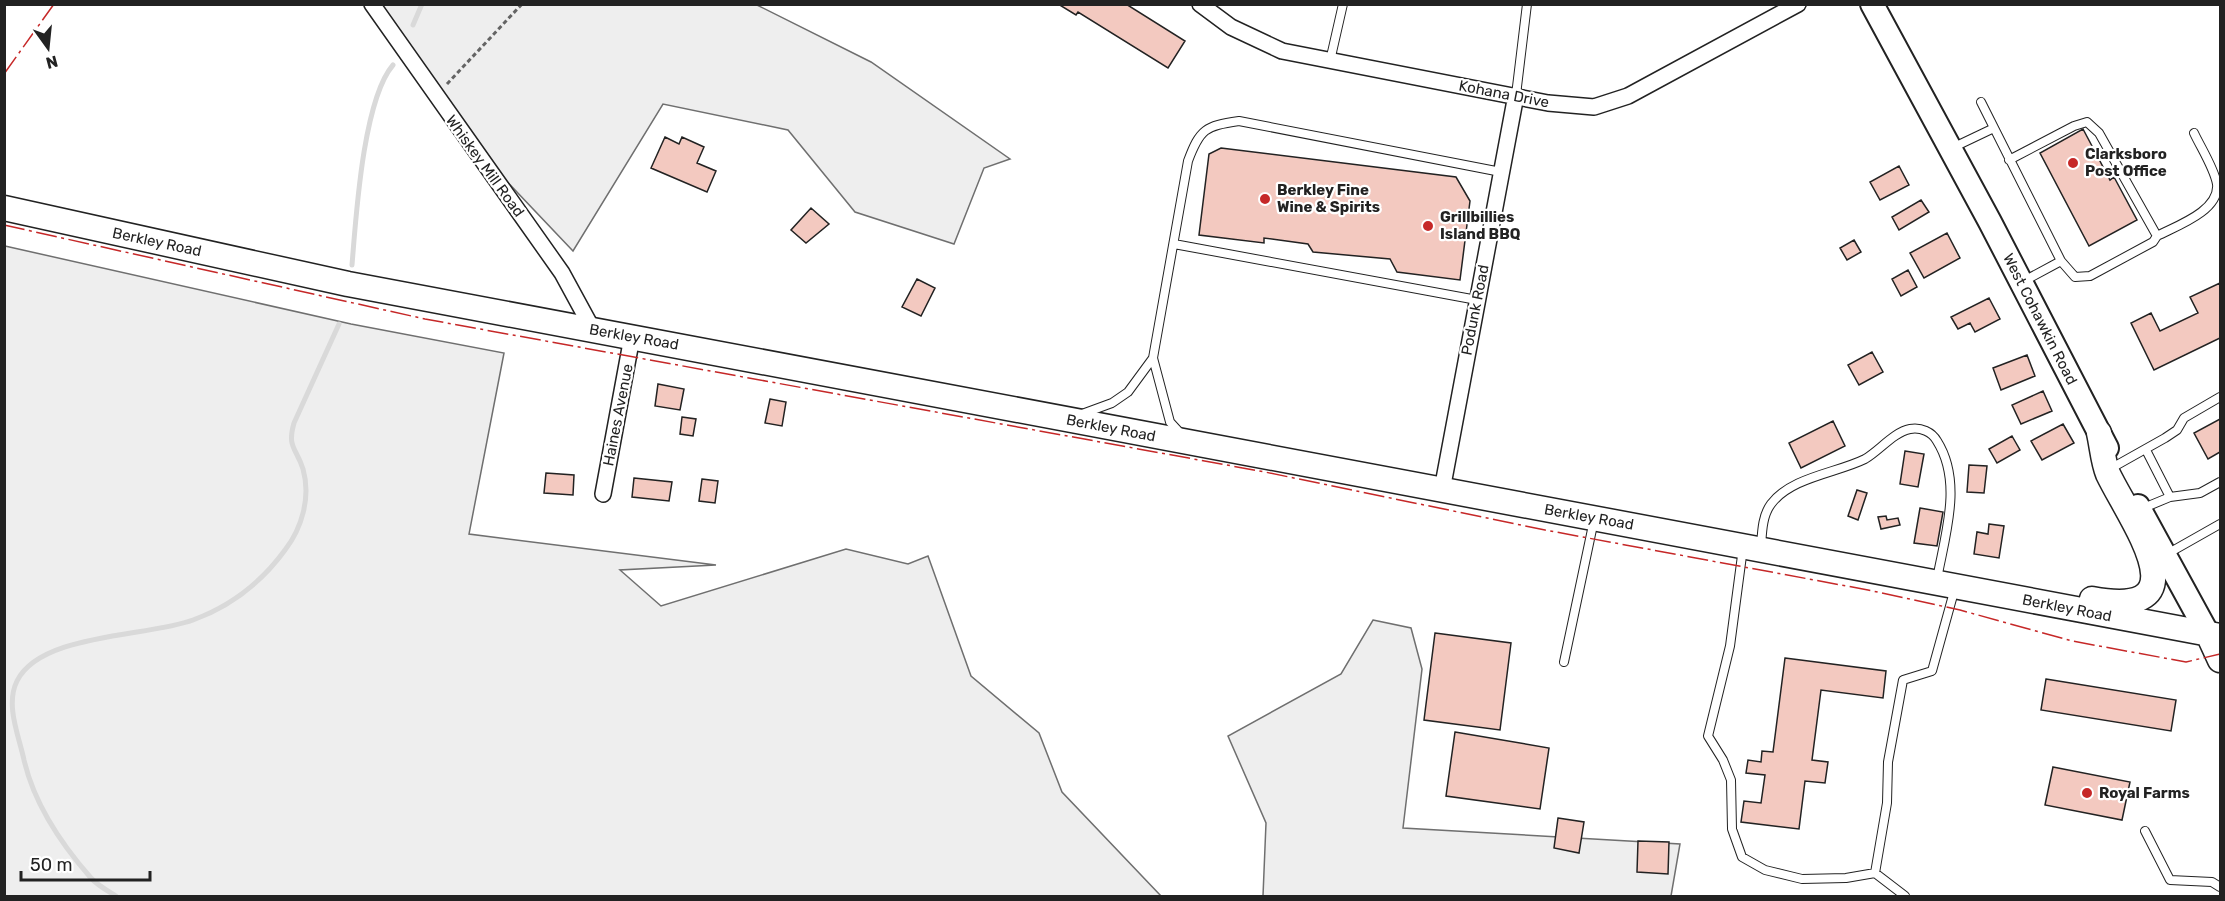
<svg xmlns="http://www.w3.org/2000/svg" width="2225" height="901" font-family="Rubik,sans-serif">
<rect width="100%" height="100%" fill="#fff"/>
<!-- green -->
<path fill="#eee" stroke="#6f6f6f" stroke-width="1.5" d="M380,5H757L871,62L1010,159L984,168L954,244L855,212L788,130L663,104L573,251L455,127Z
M5,246L351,324L504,353L469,534L716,565L620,570L661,606L846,549L908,564L928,556L971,676L1039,733L1062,792L1161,896H5Z
M1373,620L1411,628L1422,669L1403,828L1680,844L1671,896H1263L1266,823L1228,736L1341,674Z"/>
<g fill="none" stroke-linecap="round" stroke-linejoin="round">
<!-- stream -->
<path stroke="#d9d9d9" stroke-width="5" d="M413,25L422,4
M352,265C356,217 363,100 393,65
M116,896C108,891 97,885 91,878C62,845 34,803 24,760C19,736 5,705 17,681C41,633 148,637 193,620C231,606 261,583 285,550C302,528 311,497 303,469C296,447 287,448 294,423L339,324"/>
</g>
<!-- building -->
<path fill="#f3c9c0" stroke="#222" stroke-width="1.5" d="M1058,4H1126L1185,41L1168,68L1078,12L1076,15Z
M2083,129L2110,180L2114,177L2137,220L2089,246L2040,153Z
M665,137L679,144L682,137L704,147L697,163L716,171L707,192L651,168Z
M1221,148L1456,177L1470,201L1460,280L1397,272L1390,259L1313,252L1308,244L1264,238V243L1199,235L1209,154Z
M1899,166L1909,185L1880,200L1870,182Z
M1921,200L1929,212L1899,230L1892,217Z
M811,208L829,224L806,243L791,230Z
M1947,233L1960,258L1924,278L1910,253Z
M1854,240L1861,252L1847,260L1840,248Z
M1908,270L1917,287L1901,296L1892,279Z
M917,279L935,288L921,316L902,307Z
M2220,283V338L2154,370L2131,323L2151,313L2160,331L2198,313L2190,297Z
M1989,298L2000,319L1975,332L1970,323L1958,329L1951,317Z
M1872,352L1883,372L1859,385L1848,365Z
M2027,355L2035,376L2001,390L1993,368Z
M658,384L684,389L680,410L655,406Z
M2043,391L2052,411L2021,424L2012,405Z
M770,399L786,402L782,426L765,423Z
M682,417L696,419L693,436L680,434Z
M2220,419V452L2208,459L2194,433Z
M1833,421L1845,446L1801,468L1789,443Z
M2063,424L2074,443L2042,460L2031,441Z
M2012,436L2020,450L1997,463L1989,449Z
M1905,451L1924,454L1918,487L1900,484Z
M1969,465L1987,466L1984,493L1967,492Z
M546,473L574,475L573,495L544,493Z
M634,478L672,482L669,501L632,497Z
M702,479L718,481L715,503L699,501Z
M1857,490L1867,493L1858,520L1848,516Z
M1920,508L1943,512L1937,546L1914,543Z
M1886,516L1887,520L1898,518L1900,525L1881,529L1878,517Z
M1989,524L2004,526L1999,558L1974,554L1977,532L1988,534Z
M1435,633L1511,643L1500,730L1424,720Z
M1785,658L1886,671L1883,698L1821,690L1812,760L1828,762L1825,783L1805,781L1799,829L1741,822L1744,801L1761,803L1765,775L1746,773L1748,760L1761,762L1762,751L1773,752Z
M2046,679L2176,700L2171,731L2041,710Z
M1455,732L1549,748L1540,809L1446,796Z
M2053,767L2130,782L2122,820L2045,805Z
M1558,818L1584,822L1579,853L1554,848Z
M1638,841L1669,842L1668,874L1637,872Z"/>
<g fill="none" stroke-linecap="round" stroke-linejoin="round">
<defs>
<path id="lane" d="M1330,61L1343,4
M1516,95L1527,4
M1981,102L2061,261
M1952,148L1994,128
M2009,160L2074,126L2087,122L2099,133L2157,236L2153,242L2090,276L2075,277L2061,261L2022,282
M2157,236C2176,226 2220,211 2217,184C2214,168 2201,148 2194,133
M1174,244L1477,300
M1153,358L1170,422L1181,434
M1082,414L1112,403L1128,392L1153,358L1188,161C1200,129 1205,126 1239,121L1501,172
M2146,450L2170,497
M2108,470L2165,438L2177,430L2184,418L2220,397
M2141,509L2170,497L2200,493L2220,482
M1761,547C1762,533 1762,516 1771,504C1791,477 1837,473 1865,459C1879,451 1894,432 1910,429C1921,427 1932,432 1937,441C1963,482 1945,535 1937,579
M1743,548L1730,646L1708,736L1723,760L1731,780L1732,829L1742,857L1765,870L1802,879L1846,878L1875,873
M2167,554L2220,524
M1564,662L1594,520
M2145,831L2170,880L2212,882L2220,887
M1905,896L1875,873L1887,803L1888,762L1903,680L1932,671L1955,588"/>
<path id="street" d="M372,4L562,273L593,330
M1200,4L1231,27L1282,51L1548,103L1594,107L1628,96L1798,4
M1442,490L1516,95
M603,494L632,337"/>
<path id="secondary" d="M1872,4L1990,222L2107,448
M2138,506L2208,634"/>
<path id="primary" d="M4,208L348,284L2220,636
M2092,599C2206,620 2130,520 2108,474C2103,462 2102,446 2099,433
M2208,634L2220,660"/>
</defs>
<!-- lane casing -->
<use href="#lane" stroke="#222" stroke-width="10"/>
<!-- street casing -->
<use href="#street" stroke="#222" stroke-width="18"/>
<!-- secondary casing -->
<use href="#secondary" stroke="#222" stroke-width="26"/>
<!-- primary casing -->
<use href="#primary" stroke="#222" stroke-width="27"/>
<!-- path -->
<path stroke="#646464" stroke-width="3" stroke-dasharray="4.5 3" stroke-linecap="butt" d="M447,84L522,4"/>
<!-- lane -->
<use href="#lane" stroke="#fff" stroke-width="8"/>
<!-- street -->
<use href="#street" stroke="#fff" stroke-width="15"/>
<!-- secondary -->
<use href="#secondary" stroke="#fff" stroke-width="22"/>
<!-- primary -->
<use href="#primary" stroke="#fff" stroke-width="24"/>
<!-- power -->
<path stroke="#c62828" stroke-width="1.5" stroke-dasharray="21 4.5 3 4.5" stroke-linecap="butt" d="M4,74L54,4
M4,225L425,319L1265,472L1545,530L1868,590L1960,610L2072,641L2186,662L2220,654"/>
</g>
<!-- markers -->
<g fill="#c62828" stroke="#fff" stroke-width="2">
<circle cx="2073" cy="163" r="6"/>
<circle cx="1265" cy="199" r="6"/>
<circle cx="1428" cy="226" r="6"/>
<circle cx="2087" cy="793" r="6"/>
</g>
<g text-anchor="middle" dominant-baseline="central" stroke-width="4.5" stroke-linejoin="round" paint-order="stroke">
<!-- street labels -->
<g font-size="15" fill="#222" stroke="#fff">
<text transform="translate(1504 94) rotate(11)">Kohana Drive</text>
<text transform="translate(485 166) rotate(54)">Whiskey Mill Road</text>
<text transform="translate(157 242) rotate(12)">Berkley Road</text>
<text transform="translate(1475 310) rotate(-79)">Podunk Road</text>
<text transform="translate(2040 319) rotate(63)">West Cohawkin Road</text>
<text transform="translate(634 337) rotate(10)">Berkley Road</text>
<text transform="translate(618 415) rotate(-79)">Haines Avenue</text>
<text transform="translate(1111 428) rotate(11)">Berkley Road</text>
<text transform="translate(1589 517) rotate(10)">Berkley Road</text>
<text transform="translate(2067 608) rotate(11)">Berkley Road</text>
</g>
<!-- poi labels -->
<g font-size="15" font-weight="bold" fill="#222" stroke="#fff" text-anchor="start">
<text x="2085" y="154">Clarksboro<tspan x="2085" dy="17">Post Office</tspan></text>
<text x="1277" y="190">Berkley Fine<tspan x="1277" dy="17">Wine &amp; Spirits</tspan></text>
<text x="1440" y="217">Grillbillies<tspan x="1440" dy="17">Island BBQ</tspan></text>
<text x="2099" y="793">Royal Farms</text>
</g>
</g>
<!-- border -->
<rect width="2225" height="901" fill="none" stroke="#222222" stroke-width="12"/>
<!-- north arrow -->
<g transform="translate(48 48) rotate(165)" stroke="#ffffff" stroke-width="4.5" paint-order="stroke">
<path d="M0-4.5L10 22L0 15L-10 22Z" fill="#222222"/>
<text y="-9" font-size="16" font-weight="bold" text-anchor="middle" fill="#222222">N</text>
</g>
<!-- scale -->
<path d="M21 871v9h129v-9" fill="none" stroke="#222222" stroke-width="3"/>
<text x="30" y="871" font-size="18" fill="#222222" stroke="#ffffff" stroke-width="4.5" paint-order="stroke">50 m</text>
</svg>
